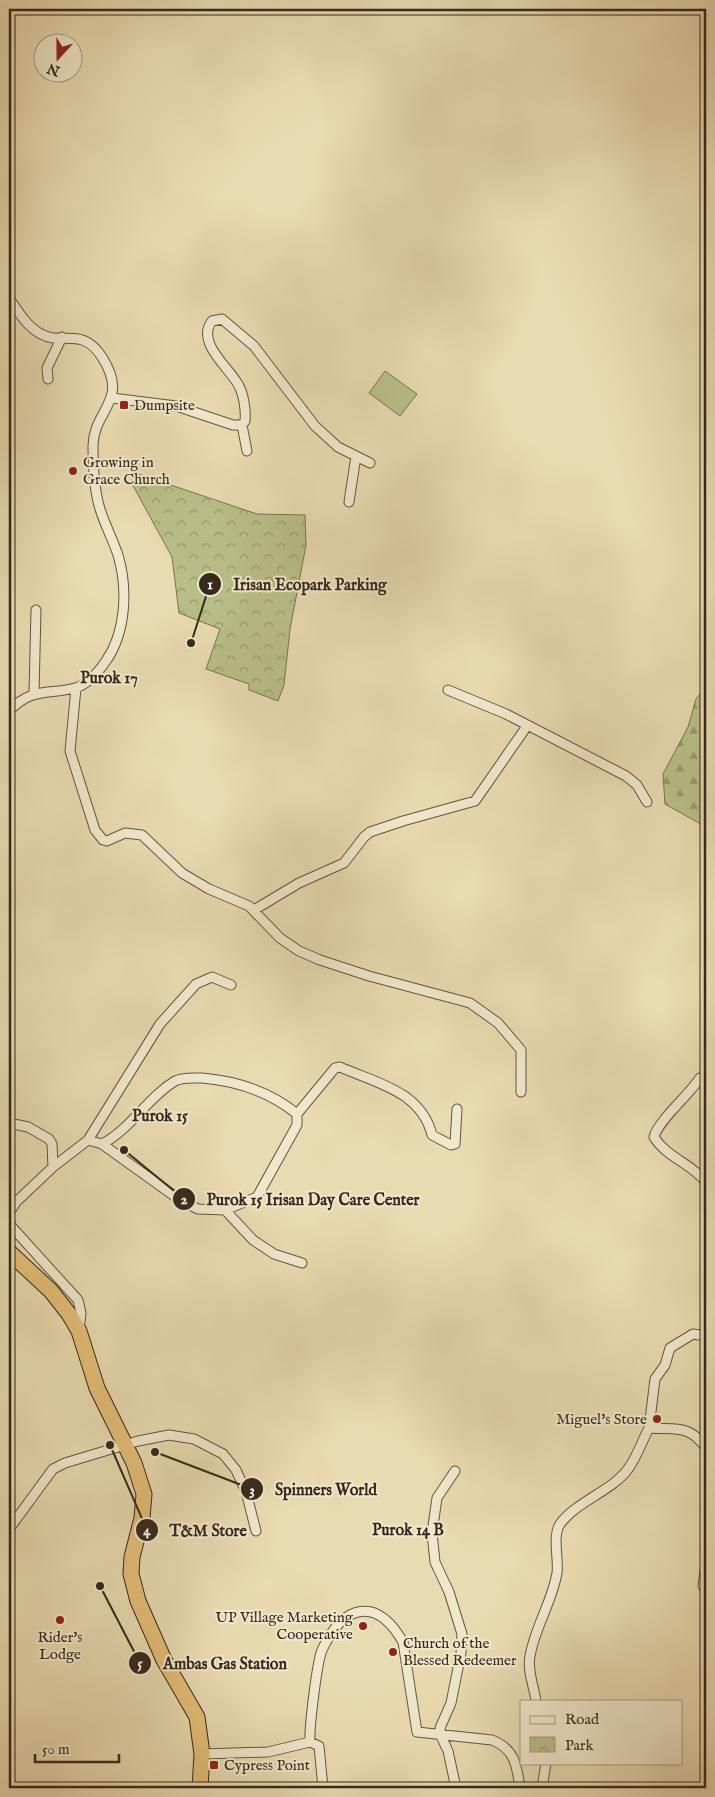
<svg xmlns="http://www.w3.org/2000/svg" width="715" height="1797" font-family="'IM FELL English',serif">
<defs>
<pattern id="forest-firs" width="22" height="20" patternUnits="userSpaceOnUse" patternTransform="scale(1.25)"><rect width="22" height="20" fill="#b9bf89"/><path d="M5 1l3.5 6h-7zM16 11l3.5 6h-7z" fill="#979b6f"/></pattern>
<pattern id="park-crowns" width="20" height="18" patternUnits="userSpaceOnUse" patternTransform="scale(1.25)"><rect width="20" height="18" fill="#b9bf89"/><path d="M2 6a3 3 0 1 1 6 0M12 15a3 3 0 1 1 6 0" fill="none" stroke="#979b6f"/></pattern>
</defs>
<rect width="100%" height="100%" fill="#e9dbb1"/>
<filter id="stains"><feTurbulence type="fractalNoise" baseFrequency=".004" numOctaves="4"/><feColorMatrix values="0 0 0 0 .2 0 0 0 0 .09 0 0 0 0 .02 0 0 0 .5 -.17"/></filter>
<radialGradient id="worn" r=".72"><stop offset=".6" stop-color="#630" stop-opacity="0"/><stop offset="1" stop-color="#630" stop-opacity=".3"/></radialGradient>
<!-- grass -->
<path fill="#b9bf89" stroke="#777452" d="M385,371L417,394L400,416L369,393Z"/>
<!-- forest -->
<path fill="url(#forest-firs)" stroke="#777452" d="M706,687V827L665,804L663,774L688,727L696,699Z"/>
<!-- park -->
<path fill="url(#park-crowns)" stroke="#777452" d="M135,473L257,514L305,515L306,545L290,629L284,685L278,701L249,690V684L206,669L220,629L179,613L172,557L131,482Z"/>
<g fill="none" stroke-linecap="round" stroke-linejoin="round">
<defs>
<path id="minor" d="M9,298C17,310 27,327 41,334C62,346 82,326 102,357C130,401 94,409 93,445C93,466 94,490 100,509C105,525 113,540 118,555C128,589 126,632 106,661C99,671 87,685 75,688C48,695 32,687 9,711
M48,379L47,368L62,337
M112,398L176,406L233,425H242L245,421C246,411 244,396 239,386C231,369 195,343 212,321L222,319L254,346L315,426L338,447L370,463
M242,425L247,451
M349,502L356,456
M76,688L70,751L95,830L103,840L107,841L125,833L142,835L182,873L209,889L249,906L280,938L299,951L320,960L369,976L470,1003L498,1023L521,1050V1092
M448,690L506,714L626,776L637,785L647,802
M34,693L36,610
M254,910L299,883L344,863L364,837L370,832L403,821L475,801L527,726
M700,1078C689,1095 658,1121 654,1137C667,1158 691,1163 706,1182
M9,1123L28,1127L49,1139L52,1144L53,1167L16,1202L9,1213
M88,1140L102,1144L180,1200L198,1209L225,1210L257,1197L297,1125V1114L335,1068L340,1067C376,1083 421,1091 432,1135L451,1145L455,1144L457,1109
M102,1144C132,1128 148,1097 175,1081C182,1077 193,1078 202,1078C237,1081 269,1091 297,1114
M53,1167L88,1140L160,1024L196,984L212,977L231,985
M225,1210L253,1240L274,1254L302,1263
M9,1213L10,1225L78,1300L81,1313L79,1331
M649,1428L655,1379L665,1365L670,1348L693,1334L706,1336
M455,1471L437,1498L432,1533L435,1562L449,1592L462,1634L461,1653L451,1703L440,1728L441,1736L448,1751L456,1788
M9,1529L53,1469L65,1463L138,1441L169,1435L194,1439L223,1454L236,1470L246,1492L256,1531
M706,1564L703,1586L706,1591
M536,1701C534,1686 527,1671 530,1656C535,1627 552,1602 557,1573C559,1559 552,1536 560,1524C577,1501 612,1491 628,1469C637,1457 642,1441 649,1428C676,1430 689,1424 706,1448
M310,1742L319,1746L323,1788
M202,1754L268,1752L310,1742C309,1728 317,1662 322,1650C343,1605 376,1595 403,1642L417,1732L492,1740C515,1749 517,1766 520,1788
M542,1788L546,1763"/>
<path id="trunk" d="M9,1252L51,1291L69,1314L79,1331L97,1388L134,1463L144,1494L142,1518L132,1557L131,1574L138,1601L164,1660L197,1717L202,1754L200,1788"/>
</defs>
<!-- minor casing -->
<use href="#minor" stroke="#625641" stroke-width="11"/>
<!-- trunk casing -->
<use href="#trunk" stroke="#35291c" stroke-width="17"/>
<!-- minor -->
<use href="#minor" stroke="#f1e8cc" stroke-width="9"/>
<!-- trunk -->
<use href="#trunk" stroke="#e4be78" stroke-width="15"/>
</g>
<!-- markers -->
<g fill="#8f2418" stroke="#f1e8cc" stroke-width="2">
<rect x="119" y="400" width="10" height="10" rx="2.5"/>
<circle cx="73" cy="471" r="5"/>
<circle cx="657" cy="1419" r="5"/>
<circle cx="60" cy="1620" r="5"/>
<circle cx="363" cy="1626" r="5"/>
<circle cx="393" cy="1652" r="5"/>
<rect x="209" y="1760" width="10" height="10" rx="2.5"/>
</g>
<g text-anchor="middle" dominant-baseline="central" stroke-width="4" stroke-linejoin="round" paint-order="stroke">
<!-- poi labels -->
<g font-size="15" fill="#35291c" stroke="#f1e8cc" text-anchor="start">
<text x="134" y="405">Dumpsite</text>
<text x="83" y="462">Growing in<tspan x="83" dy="17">Grace Church</tspan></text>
<text x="647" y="1419" text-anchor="end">Miguel's Store</text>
<text x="353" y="1617" text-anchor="end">UP Village Marketing<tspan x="353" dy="17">Cooperative</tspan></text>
<text x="60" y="1637" text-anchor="middle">Rider's<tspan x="60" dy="17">Lodge</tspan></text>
<text x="403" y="1643">Church of the<tspan x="403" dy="17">Blessed Redeemer</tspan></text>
<text x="224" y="1765">Cypress Point</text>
</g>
<!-- neighbourhood labels -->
<g font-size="16" font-weight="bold" fill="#35291c" stroke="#f1e8cc">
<text x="109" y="679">Purok 17</text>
<text x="160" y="1117">Purok 15</text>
<text x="408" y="1531">Purok 14 B</text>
</g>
</g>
<!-- callouts -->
<path fill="none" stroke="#35291c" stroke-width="2" d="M191 643L210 584M124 1150L184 1199M155 1452L252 1489M110 1445L147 1530M100 1586L140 1663"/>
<g fill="#35291c" stroke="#f1e8cc" stroke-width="2">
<circle cx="191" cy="643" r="5"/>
<circle cx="124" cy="1150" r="5"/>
<circle cx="155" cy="1452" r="5"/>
<circle cx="110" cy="1445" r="5"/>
<circle cx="100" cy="1586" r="5"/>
<circle cx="210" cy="584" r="12"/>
<circle cx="184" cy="1199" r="12"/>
<circle cx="252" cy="1489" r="12"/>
<circle cx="147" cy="1530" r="12"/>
<circle cx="140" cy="1663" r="12"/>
</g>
<g font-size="15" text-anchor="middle" font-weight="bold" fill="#fff">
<text x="210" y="589">1</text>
<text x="184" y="1204">2</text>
<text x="252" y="1495">3</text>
<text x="147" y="1535">4</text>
<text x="140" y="1668">5</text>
</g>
<g font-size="16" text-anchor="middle" font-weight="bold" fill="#35291c" stroke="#f1e8cc" stroke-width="4" stroke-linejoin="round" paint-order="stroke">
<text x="310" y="590">Irisan Ecopark Parking</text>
<text x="313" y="1205">Purok 15 Irisan Day Care Center</text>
<text x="326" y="1495">Spinners World</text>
<text x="208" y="1536">T&amp;M Store</text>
<text x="225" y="1669">Ambas Gas Station</text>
</g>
<!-- margin -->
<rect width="715" height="1797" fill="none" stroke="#e9dbb1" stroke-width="30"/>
<rect x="10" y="10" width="695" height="1777" fill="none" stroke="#35291c" stroke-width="2.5"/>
<rect x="15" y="15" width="685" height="1767" fill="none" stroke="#35291c"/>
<!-- legend -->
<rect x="520" y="1700" width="162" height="65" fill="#f1e8cc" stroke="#a69c86"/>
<rect x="530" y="1716" width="25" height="8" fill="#f1e8cc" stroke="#a69c86"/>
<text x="565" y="1724" font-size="15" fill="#35291c">Road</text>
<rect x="530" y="1737" width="25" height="15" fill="url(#park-crowns)" stroke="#a69c86"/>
<text x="565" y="1750" font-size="15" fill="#35291c">Park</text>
<!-- north arrow -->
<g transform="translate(58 58) rotate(201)"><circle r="24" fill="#f1e8cc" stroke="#a69c86"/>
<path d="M0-4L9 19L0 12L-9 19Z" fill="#8f2418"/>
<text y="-8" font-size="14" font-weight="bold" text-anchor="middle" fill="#35291c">N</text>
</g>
<!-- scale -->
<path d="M35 1754v8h84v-8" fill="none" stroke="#35291c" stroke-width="2.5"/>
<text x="42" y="1754" font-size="15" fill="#35291c" stroke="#f1e8cc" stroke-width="4" paint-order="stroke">50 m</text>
<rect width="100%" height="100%" filter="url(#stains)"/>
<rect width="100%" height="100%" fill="url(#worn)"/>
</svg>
